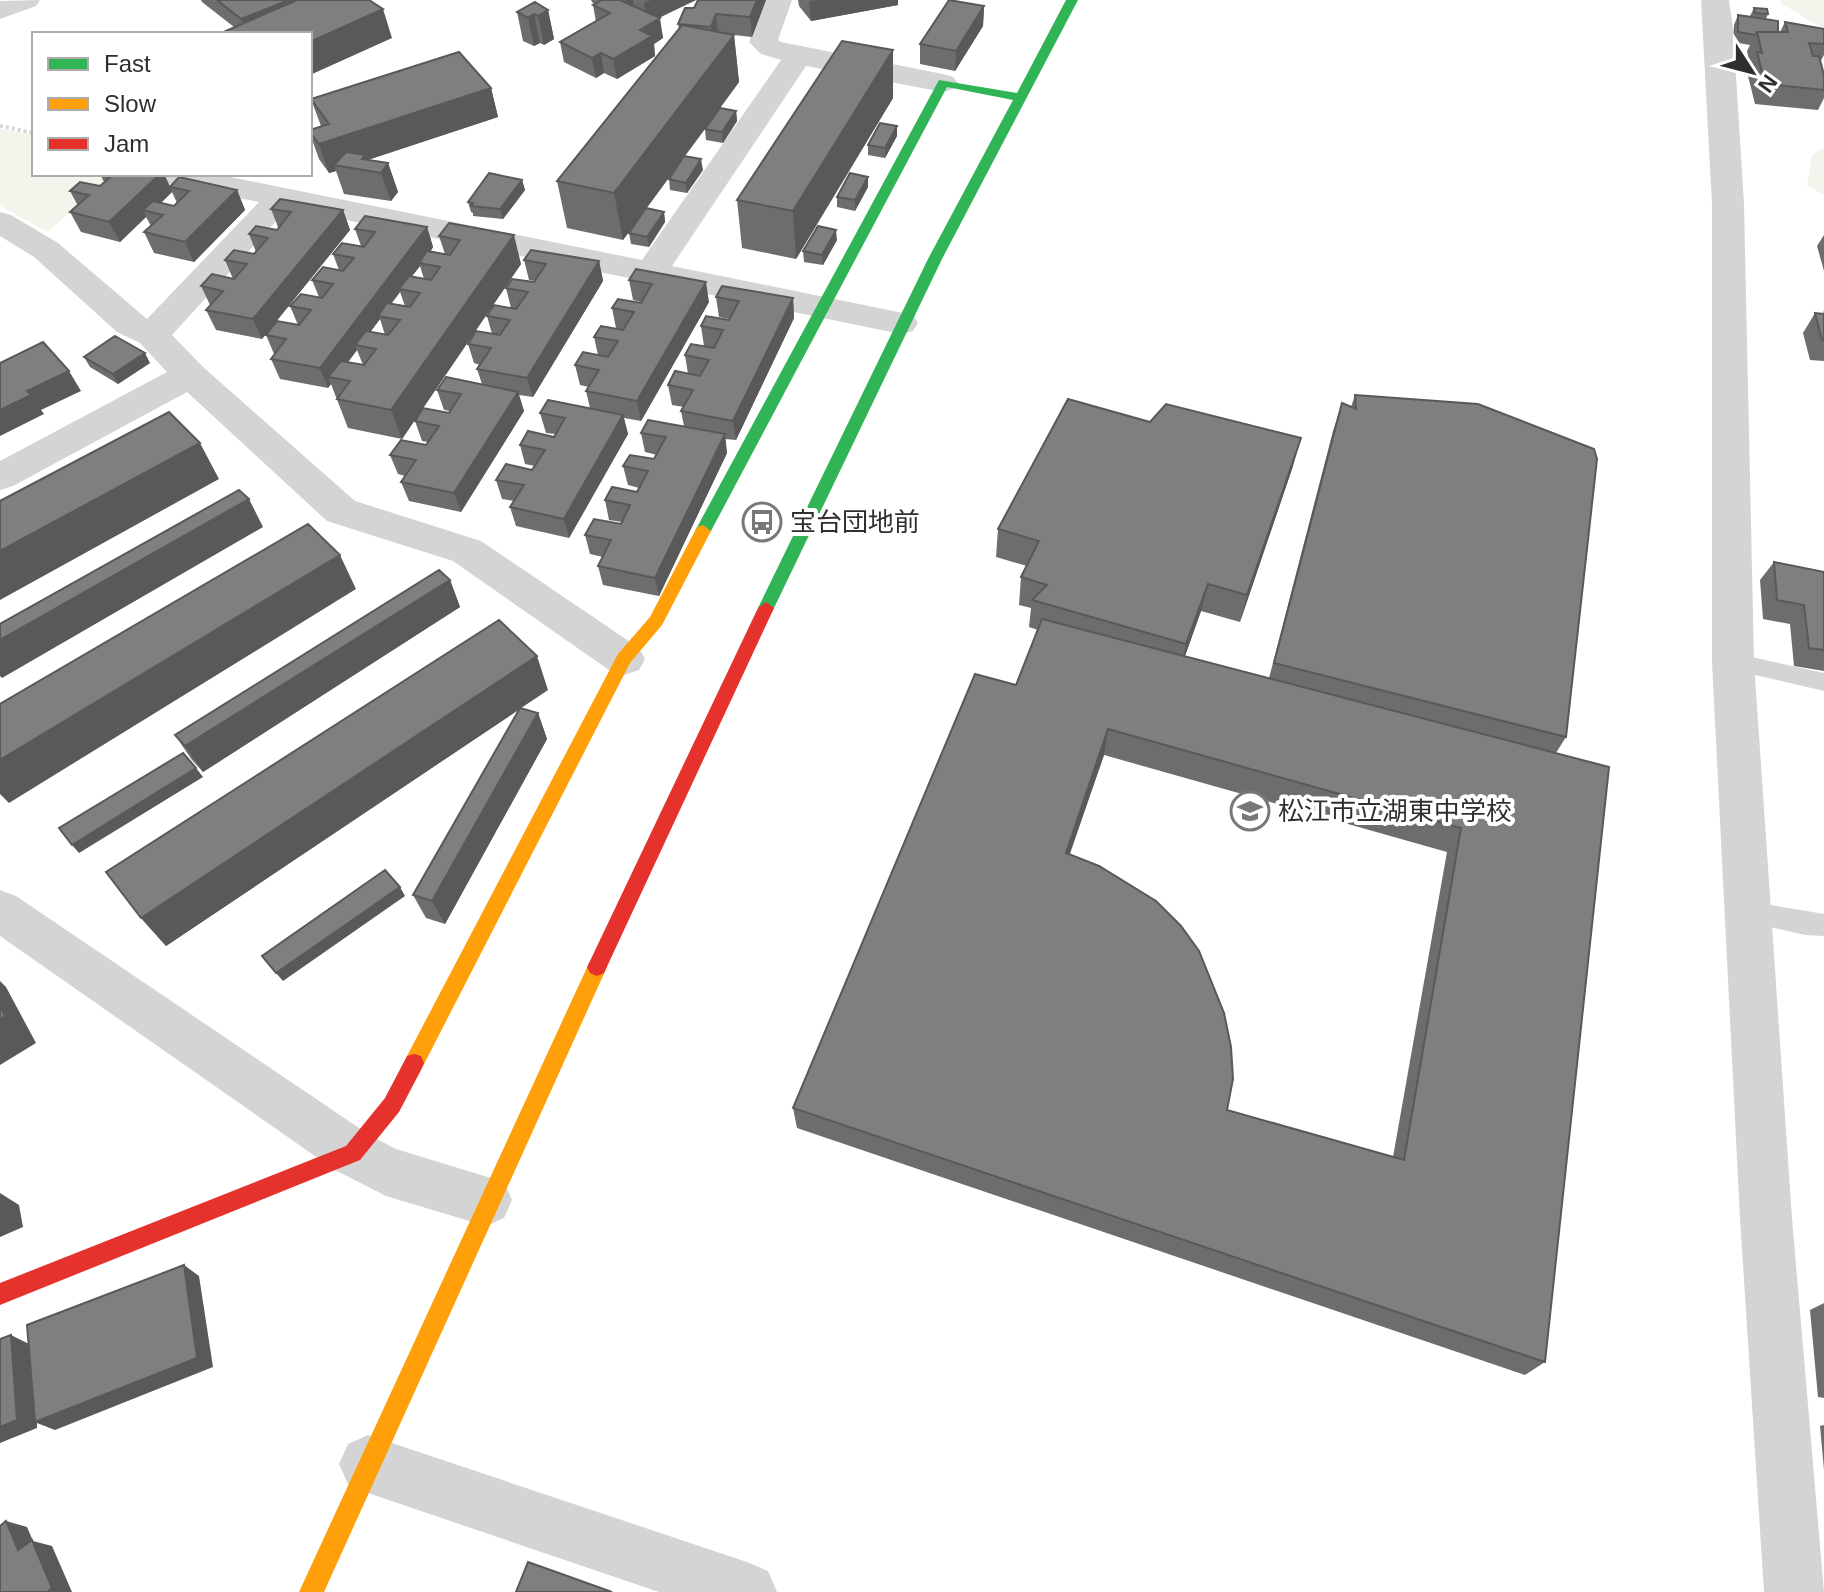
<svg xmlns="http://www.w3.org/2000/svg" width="1824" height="1592" font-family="Arial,'Noto Sans JP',sans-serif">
<rect width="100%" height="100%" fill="#fff"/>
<!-- green -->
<path fill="#f1f5ec" d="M1780,0H1824V30L1781,3Z
M0,129L34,135V174H112L48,232L0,206Z
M1824,148V195L1807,185L1812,155Z"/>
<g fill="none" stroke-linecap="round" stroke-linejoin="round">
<!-- path -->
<path stroke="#d4d4d4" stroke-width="4" stroke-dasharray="3 3" stroke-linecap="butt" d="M0,126L34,133"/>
<!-- lane -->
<path fill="#d4d4d4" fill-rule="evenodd" d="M1733,653L1824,673V691L1725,668L1722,662L1725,656Z
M1748,901L1824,914V936L1805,935L1739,920L1735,912L1739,904Z"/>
<!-- street -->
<path fill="#d4d4d4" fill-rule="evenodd" d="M40,0L36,6L0,19V1Z
M764,0H792L778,40L781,42L943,74L953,77L958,83L953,89L943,92L806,66L672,266L913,315L918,323L913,331L901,334L288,208L172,335L203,367L355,501L481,541L639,648L645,659L639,670L624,675L609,670L453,561L327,521L187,392L13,486L0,490V461L167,372L140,343L117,332L34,257L0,236V212L11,215L58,243L147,319L259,202L157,181L152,174H215L642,260L781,60L761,54L749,42Z
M1701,0H1729L1733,28L1744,204L1754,662L1792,1218L1824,1592H1764L1740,1218L1712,662V204Z
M0,890L16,896L371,1136L396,1149L504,1182L512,1200L504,1218L486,1226L386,1196L335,1170L0,936Z
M368,1435L747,1562L768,1571L777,1592H659L368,1493L348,1484L339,1464L348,1444Z"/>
<!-- fast -->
<path fill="#30b455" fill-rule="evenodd" d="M1066,0H1078L942,259L774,608L772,612H760L758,608L928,259L1013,100L947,87L711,531L703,537L695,531L939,80L1017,93Z"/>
<!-- slow -->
<path fill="#ff9f0a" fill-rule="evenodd" d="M703,525L711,531L662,625L630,663L421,1070L414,1072L407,1070L404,1063L407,1056L618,654L650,617L697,527Z
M597,958L604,961L607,967L324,1592H299L590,961Z"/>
<!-- jam -->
<path fill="#e5322d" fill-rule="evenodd" d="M766,602L774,608L604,973L597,976L590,973L587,967L590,961L758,608Z
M414,1054L421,1056L424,1063L421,1070L399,1112L360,1160L0,1305V1283L346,1146L385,1098L407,1056Z"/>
</g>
<!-- wall -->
<path fill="#6d6d6d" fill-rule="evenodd" d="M201,0H296L392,38L234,27L202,2Z
M591,0H696L659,18L663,38L654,44L655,56L617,79L604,73L596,78L564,62L560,42L596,22L593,5L594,4L592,2Z
M766,0L752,37L734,35L739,82L720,108L736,111L737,121L723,143L706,140L705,129L714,117L685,156L703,170L687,193L670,190L669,179L682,160L646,209L664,212L665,222L649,247L631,244L629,233L644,212L623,240L567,228L557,181L679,30L678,24L694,8Z
M798,0H898V5L811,21L799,6Z
M984,6L983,26L955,71L920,64V44Z
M1754,8L1768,14L1766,19L1778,32H1780L1785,22L1824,29V55L1820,62L1824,75V98L1818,110L1755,104L1747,72L1750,65L1747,51L1750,45L1733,42L1734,25L1738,15L1750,16Z
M548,10L554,39L544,45L540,43L534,46L523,41L517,12Z
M893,50V98L796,259L742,248L737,200Z
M491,88L498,117L368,160L388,163L398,192L391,201L344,194L336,171L329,173L319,159L310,134V130L321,126L311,99Z
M897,136L885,158L868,155V145Z
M100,174H164L170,186L237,190L245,210L194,262L154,253L144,232L151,226L146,217L120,242L81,232L70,212L78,206L70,191L100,186L104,182ZM172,192L177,203L174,206L161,203Z
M868,177V187L855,211L837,207V197Z
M522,180L525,190L503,219L473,216V213L471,212L468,202Z
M271,209L343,210L350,230L262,339L216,330L206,310L210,305L201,286L233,279L225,260L254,254L256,252L249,234L277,230L278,227Z
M449,223L521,264L402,439L348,428L331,384L328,388L280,379L271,359L274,354L266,335L298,325L290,306L319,297L312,280L339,270L333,254L361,246L355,229L427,227L433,247L431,251L445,254L439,236ZM420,266L424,279L412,276ZM400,292L405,306L391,304ZM380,319L385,335L370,332ZM357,350L363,365L348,362Z
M1824,235V271L1817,246Z
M837,240L823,265L804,262L803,251Z
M524,260L599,261L603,281L533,397L519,395L524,411L461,512L409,501L401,482L405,476L398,474L390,455L426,445L428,442L422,441L415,421L449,413L450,411L444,410L437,390L482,384L477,369L480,365L474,363L468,344L492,334L487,316L511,308L506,288L534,282L535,281L529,280Z
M636,269L709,302L641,421L624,418L628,434L569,538L516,526L510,507L514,501L502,499L496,480L532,470L535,466L525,464L520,445L554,437L555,434L546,433L540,413L590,408L586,391L589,387L580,385L575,365L598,355L594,337L616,328L612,308L641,303V302L633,300L629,280Z
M716,297L793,298L794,318L736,440L725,439L727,453L659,596L603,585L598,566L603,557L590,554L585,535L621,524L622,522L609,520L605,500L637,492L639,488L628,485L623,466L654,459L657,455L645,452L641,433L684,426L681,411L684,407L672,405L668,385L688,374L685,355L704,346L701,326L729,320L730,319L719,317Z
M1824,310V361L1810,360L1803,333L1815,313L1823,314Z
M84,357L150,363L118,384L90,367Z
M1355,395L1566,737L1556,753L1545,1362L1525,1375L797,1128L793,1108L1016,685L1038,630L1029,627L1031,608L1019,605L1021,577L1027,566L996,557L998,529L1293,466L1240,622L1201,611L1185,656L1269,678L1333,431L1342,403L1351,407ZM1104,755L1447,852L1393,1157L1227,1110L1069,854Z
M1774,562L1824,572V671L1794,666L1790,624L1763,619L1760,580Z
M450,580L460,607L203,772L192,760L175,735Z
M548,690L520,708L538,713L547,739L445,924L426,918L413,895L520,709L166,946L141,918Z
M1824,1303V1398L1818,1397L1810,1310Z
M1824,1425V1470L1820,1426Z"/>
<!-- shaded-wall -->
<path fill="#595959" d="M289,0H296L302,17L247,34L241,19Z
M625,0H633L635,16L628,19Z
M651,0H696L647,23L644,3Z
M757,0H766L752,37L750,17Z
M817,0H898V5L811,21L809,1Z
M984,6L983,26L955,71L956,51Z
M383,9L392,38L310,75V42Z
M548,10L554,39L544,45L538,16Z
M534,14L540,43L534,46L528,18Z
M716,14L718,34L713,47L711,27Z
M660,18L663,38L654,44L655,56L617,79L613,59L640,30Z
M734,35L739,82L623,240L614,193Z
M893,50V98L796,259L793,211Z
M601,53L604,73L596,78L592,58Z
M491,88L498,117L367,160L334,165L336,171L329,173L319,144Z
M736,111L737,121L723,143L722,132Z
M897,126V136L885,158V148Z
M701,159L703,170L687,193L686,183Z
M388,163L398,192L391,201L381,173Z
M160,174H164L172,192L151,212L143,210L146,217L120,242L109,222Z
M868,177V187L855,211V200Z
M522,180L525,190L503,219L500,209Z
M237,190L245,210L194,262L185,242Z
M343,210L350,230L262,339L253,319Z
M664,212L665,222L649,247L647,237Z
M427,227L433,247L422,263H419L420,266L402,289H399L400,292L382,316H378L380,319L360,346L355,345L357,350L335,379L328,377L331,384L328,388L320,368Z
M836,230L837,240L823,265L822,255Z
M514,235L521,264L402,439L391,410Z
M599,261L603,281L533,397L527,378Z
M706,282L709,302L641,421L637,401Z
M793,298L794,318L736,440L733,421Z
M145,353L150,363L118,384L113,374Z
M69,371L81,391L41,410L44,414L0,436V410L27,391Z
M518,392L524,411L461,512L454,493Z
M623,415L628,434L569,538L564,519Z
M725,434L727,453L659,596L655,578Z
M1301,438L1293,466L1240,622L1247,595Z
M200,443L219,479L0,600V551Z
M249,499L263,527L2,678L0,676V640Z
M340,555L356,589L9,803L0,794V760Z
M450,580L460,607L203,772L185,746Z
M1208,584L1201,611L1180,670L1186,644Z
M537,656L548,690L166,946L141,918Z
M538,713L547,739L445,924L432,901Z
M1108,729L1104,755L1062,877L1066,853Z
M196,768L203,777L79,853L72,845Z
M400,887L405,896L283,981L276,973Z
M0,981L6,987L36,1043L0,1065Z
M0,1193L19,1205L23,1227L0,1237Z
M184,1265L199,1276L213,1367L55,1430L37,1423V1428L0,1443V1427L11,1335L31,1345Z
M6,1521L27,1527L33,1541L52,1546L72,1592H47L18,1550Z"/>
<!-- building -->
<path fill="#7f7f7f" stroke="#595959" stroke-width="2" fill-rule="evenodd" d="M217,0H289L241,19Z
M297,0H369L383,9L310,42V34H219Z
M602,0H620L660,18L640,30L652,36L613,59L601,53L592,58L560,42L610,13L593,5Z
M698,0H757L750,17L716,14L711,27L678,24L685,8H694Z
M949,0L984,6L956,51L920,44Z
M535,2L548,10L538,16L534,14L528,18L517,12Z
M1754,8L1767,9L1768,14L1755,13Z
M1738,15L1778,21V32H1757L1755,35L1738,32Z
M1785,22L1824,29V44L1809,43L1813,56H1819L1824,75V90L1765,84L1757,52L1762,53L1757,32H1788Z
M682,25L734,35L614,193L557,181Z
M842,41L893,50L793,211L737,200Z
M459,52L491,88L319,144L310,132V130L329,124L311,99Z
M720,108L736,111L722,132L705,129Z
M880,123L897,126L885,148L868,145Z
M346,152L365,155L362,159L388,163L381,173L334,165Z
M684,156L701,159L686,183L669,179Z
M489,173L522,180L500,209L471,206L473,203L468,202Z
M850,173L868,177L855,200L837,197Z
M114,174H160L109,222L70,212L89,195L70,191L80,182L100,186Z
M179,177L237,190L185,242L144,232L163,215L143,210L153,201L174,206L189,191L170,187Z
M280,199L343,210L253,319L206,310L223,291L201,286L212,274L234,279L247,264L225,260L234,250L254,254L268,238L249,234L256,226L277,230L291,212L271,209Z
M646,208L664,212L647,237L629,233Z
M365,216L427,227L320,368L271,359L286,339L266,335L277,321L299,325L311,310L290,306L301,294L322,298L333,284L312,280L323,267L343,271L354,258L333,254L342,243L364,247L375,232L355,229Z
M449,223L514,235L391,410L337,399L350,381L328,377L341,361L364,365L376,349L355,345L366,331L388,335L400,320L378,316L387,303L410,307L420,293L399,289L409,276L431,280L440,267L419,263L427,251L450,255L460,240L439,236Z
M818,226L836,230L822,255L803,251Z
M531,250L599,261L527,378L477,369L491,348L468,344L476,331L500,335L510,320L487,316L494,305L516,309L528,292L506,288L512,279L534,282L546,264L524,260Z
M636,269L706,282L637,401L586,391L599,370L575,365L583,352L608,357L618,341L594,337L601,326L623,330L634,312L612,308L618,299L641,303L652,284L629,280Z
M722,286L793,298L733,421L681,411L693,390L668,385L675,371L700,376L709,360L685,355L691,344L714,348L723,330L701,326L706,316L729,320L739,301L716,297Z
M1815,313L1824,314V340H1822Z
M115,336L145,353L113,374L84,357Z
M43,342L69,371L27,391L31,395L0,410V363Z
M446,377L518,392L454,493L401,482L416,460L390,455L401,440L426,445L439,426L415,421L423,408L449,413L461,394L437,390Z
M1355,395L1478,404L1594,449L1597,459L1566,737L1274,663L1342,403L1356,409Z
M1068,399L1150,422L1166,404L1301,438L1247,595L1208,584L1186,644L1032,600L1047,585L1021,577L1039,541L998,529Z
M548,400L623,415L564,519L510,507L524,485L496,480L506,464L532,470L545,450L520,445L528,431L554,437L565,418L540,413Z
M169,412L200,443L0,551V501Z
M648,420L725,434L655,578L598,566L611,540L585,535L594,519L621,524L630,505L605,500L612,487L637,492L648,471L623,466L630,455L654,459L666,437L641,433Z
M239,490L249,499L0,640V624Z
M308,524L340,555L0,760V704Z
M1774,562L1824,572V650L1809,648L1804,605L1777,600Z
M439,570L450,580L185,746L175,735Z
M1042,619L1609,767L1545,1362L793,1108L975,674L1016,685ZM1108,729L1461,828L1404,1160L1227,1110L1233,1079L1231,1047L1224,1013L1199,951L1181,926L1156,901L1099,866L1066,853Z
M499,620L537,656L141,918L106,872Z
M520,708L538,713L432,901L413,895Z
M183,753L196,768L72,845L59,828Z
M385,870L400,887L276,973L262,956Z
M0,1006L5,1016L0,1020Z
M184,1265L197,1358L35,1422L27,1325Z
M11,1335L17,1420L0,1427V1339Z
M6,1521L18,1550L32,1540L52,1588L47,1592H0V1526Z
M528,1562L612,1592H516Z"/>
<!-- icons -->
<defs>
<symbol id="bus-ring" viewBox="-11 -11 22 22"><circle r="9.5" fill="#fff" stroke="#787878" stroke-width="1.5"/><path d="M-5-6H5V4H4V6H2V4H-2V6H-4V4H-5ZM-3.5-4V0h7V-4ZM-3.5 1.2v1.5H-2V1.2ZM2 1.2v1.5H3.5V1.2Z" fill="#787878"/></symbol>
<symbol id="school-ring" viewBox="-11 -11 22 22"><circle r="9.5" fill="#fff" stroke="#787878" stroke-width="1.5"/><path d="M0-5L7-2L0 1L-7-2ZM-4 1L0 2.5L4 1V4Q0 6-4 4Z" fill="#787878"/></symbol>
</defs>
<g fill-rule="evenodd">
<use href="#bus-ring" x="740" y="500" width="44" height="44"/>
<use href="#school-ring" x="1228" y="789" width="44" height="44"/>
</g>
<g text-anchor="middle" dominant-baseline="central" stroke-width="8" stroke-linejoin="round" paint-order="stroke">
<!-- poi labels -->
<g font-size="26" fill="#2f2f2f" stroke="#fff" text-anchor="start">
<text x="790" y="522">宝台団地前</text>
<text x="1278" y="811">松江市立湖東中学校</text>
</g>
</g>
<!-- legend -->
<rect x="32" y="32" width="280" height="144" fill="#ffffff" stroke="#acacac" stroke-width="2"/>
<rect x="48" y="58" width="40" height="12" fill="#30b455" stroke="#acacac" stroke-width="2"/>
<text x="104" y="72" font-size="24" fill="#2f2f2f">Fast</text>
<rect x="48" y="98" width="40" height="12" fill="#ff9f0a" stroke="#acacac" stroke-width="2"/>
<text x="104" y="112" font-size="24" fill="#2f2f2f">Slow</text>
<rect x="48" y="138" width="40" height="12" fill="#e5322d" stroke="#acacac" stroke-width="2"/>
<text x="104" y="152" font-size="24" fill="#2f2f2f">Jam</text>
<!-- north arrow -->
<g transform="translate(1752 72) rotate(126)" stroke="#ffffff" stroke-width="6" paint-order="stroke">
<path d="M0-6L14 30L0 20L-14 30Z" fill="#2f2f2f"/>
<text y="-12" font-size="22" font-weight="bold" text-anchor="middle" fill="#2f2f2f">N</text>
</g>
</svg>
